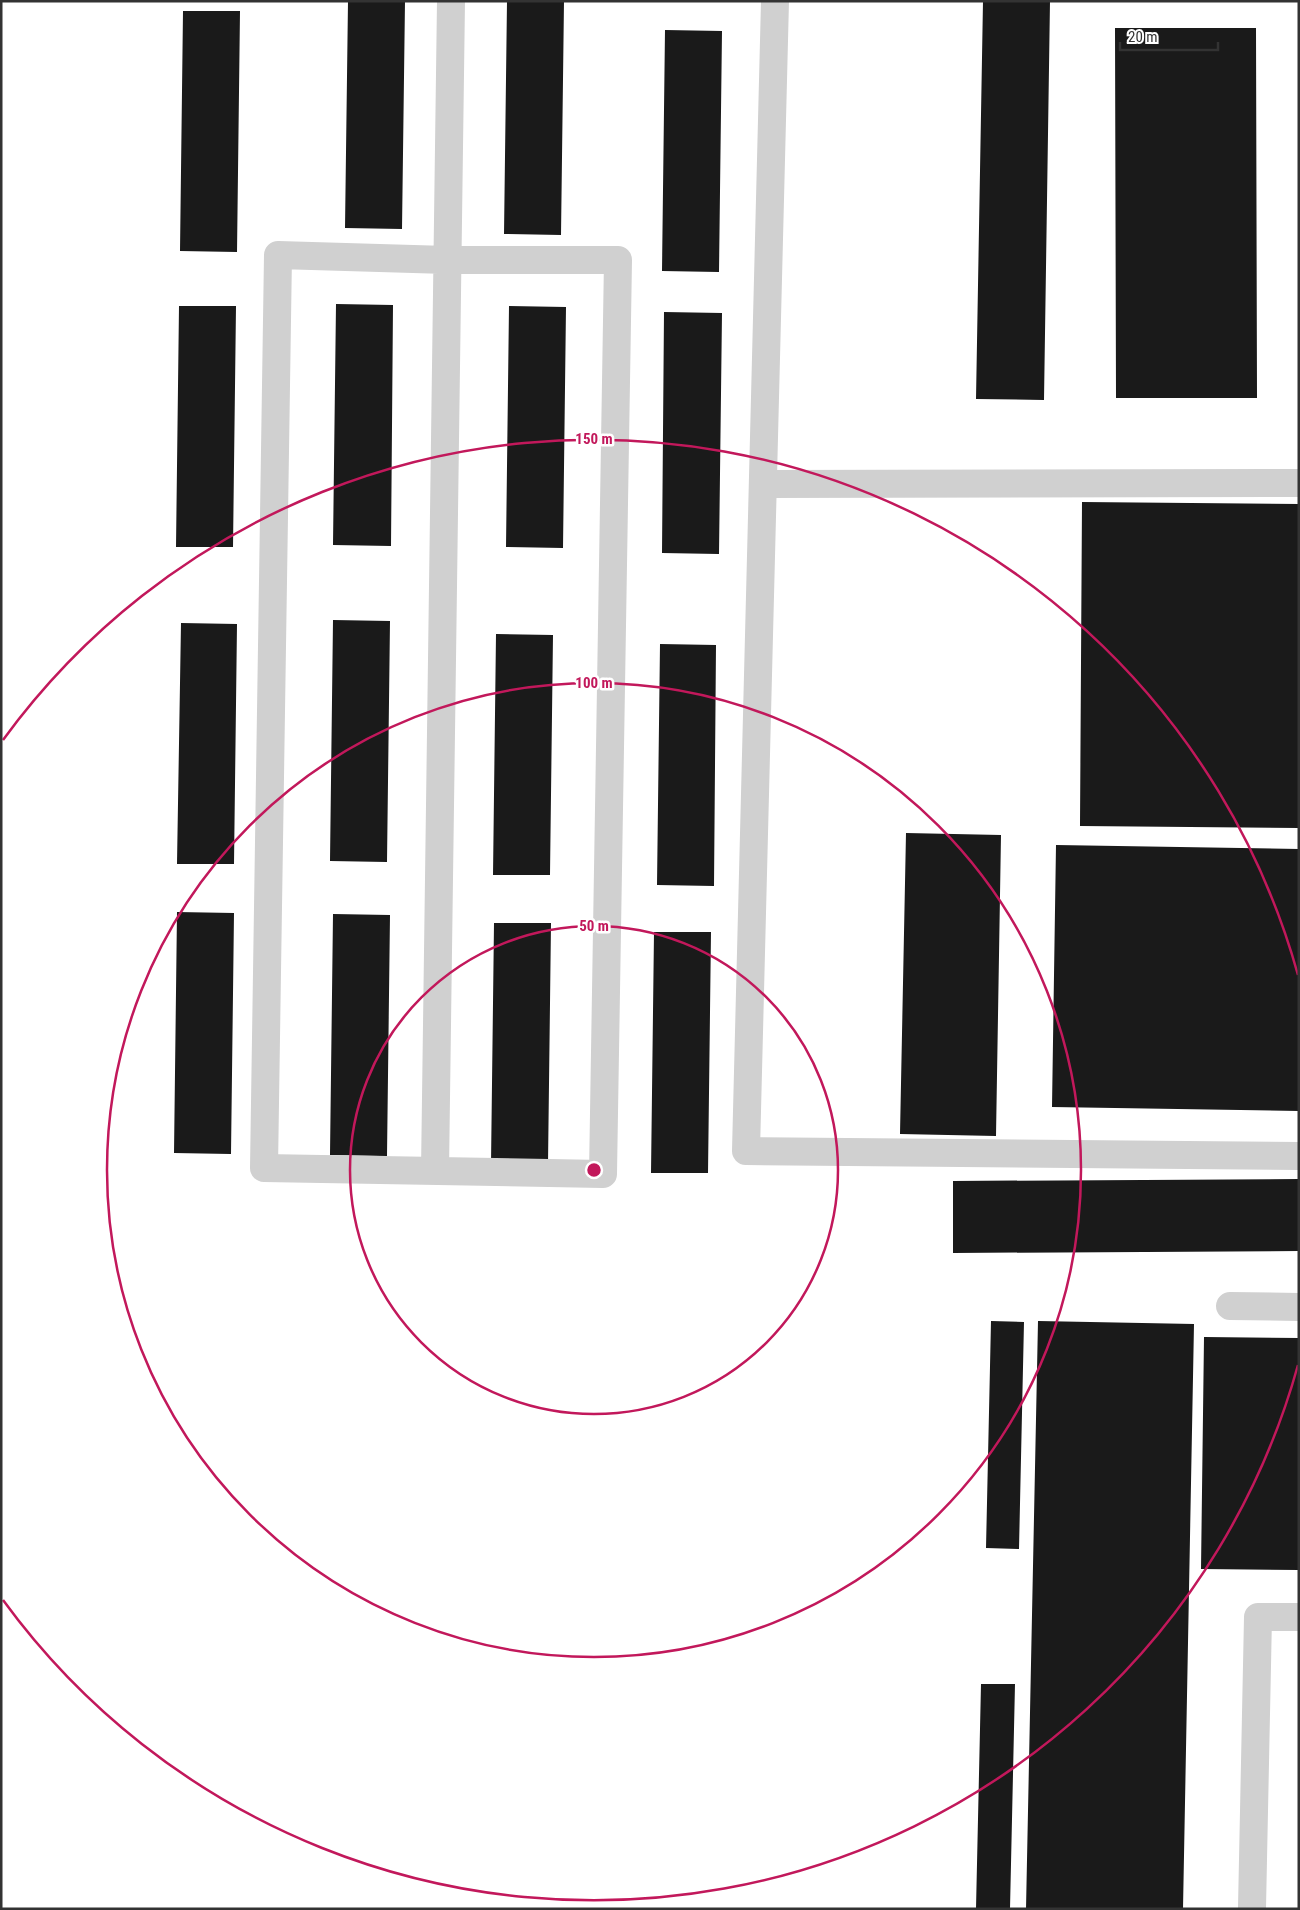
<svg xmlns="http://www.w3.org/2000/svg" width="1300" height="1910" font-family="'Roboto Condensed',sans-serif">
<rect width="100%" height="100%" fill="#fff"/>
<!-- building -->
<path fill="#1a1a1a" d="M348,1H405L402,229L345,228Z
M507,1H564L561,235L504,234Z
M983,1H1050L1044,400L976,399Z
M183,11H240L237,252L180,251Z
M1115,28H1256L1257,398H1116Z
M665,30L722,31L719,272L662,271Z
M336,304L393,305L391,546L333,545Z
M179,306H236L233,547H176Z
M509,306L566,307L563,548L506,547Z
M664,312L722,313L719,554L662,553Z
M1082,502L1299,504V828L1080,826Z
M333,620L390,621L387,862L330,861Z
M181,623L237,624L234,864H177Z
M496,634L553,635L550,875H493Z
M660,644L716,645L714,886L657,885Z
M906,833L1001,835L996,1136L900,1134Z
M1056,845L1299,849V1111L1052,1107Z
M177,912L234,913L231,1154L174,1153Z
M333,914L390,915L387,1156L330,1155Z
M494,923H551L548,1164H491Z
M654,932H711L708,1173H651Z
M1299,1179V1251L953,1253V1181Z
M991,1321L1024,1322L1019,1549L986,1548Z
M1038,1321L1194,1324L1183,1909H1026Z
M1204,1337L1299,1338V1570L1201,1569Z
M981,1684H1015L1010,1909H976Z"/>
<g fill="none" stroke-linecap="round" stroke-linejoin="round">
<!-- minor -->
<path stroke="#d0d0d0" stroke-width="28" d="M775,1L746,1151L1299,1156
M278,255L447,260H618L603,1174L264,1168Z
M763,484L1299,483
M435,1171L451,1
M1230,1306L1299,1307
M1252,1908L1258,1617H1299"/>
</g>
<!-- distance rings -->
<g fill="none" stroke="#c2185b" stroke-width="2.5">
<circle cx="594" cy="1170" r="244"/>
<circle cx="594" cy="1170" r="487"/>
<path d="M1298 1365A731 731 0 0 1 3 1600M3 740A731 731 0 0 1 1298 975"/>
</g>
<circle cx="594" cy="1170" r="8" fill="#c2185b" stroke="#fff" stroke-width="2.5"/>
<g font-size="15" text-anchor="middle" font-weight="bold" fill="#c2185b" stroke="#fff" stroke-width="5" stroke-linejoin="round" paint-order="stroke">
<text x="594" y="444">150 m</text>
<text x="594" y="688">100 m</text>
<text x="594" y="931">50 m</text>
</g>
<!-- border -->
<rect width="1300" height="1910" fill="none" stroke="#333333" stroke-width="5"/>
<!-- scale -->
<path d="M1120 42v8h98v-8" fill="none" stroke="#333333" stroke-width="2.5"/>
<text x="1128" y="42" font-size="15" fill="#333333" stroke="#ffffff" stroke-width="4" paint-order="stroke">20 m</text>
</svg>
